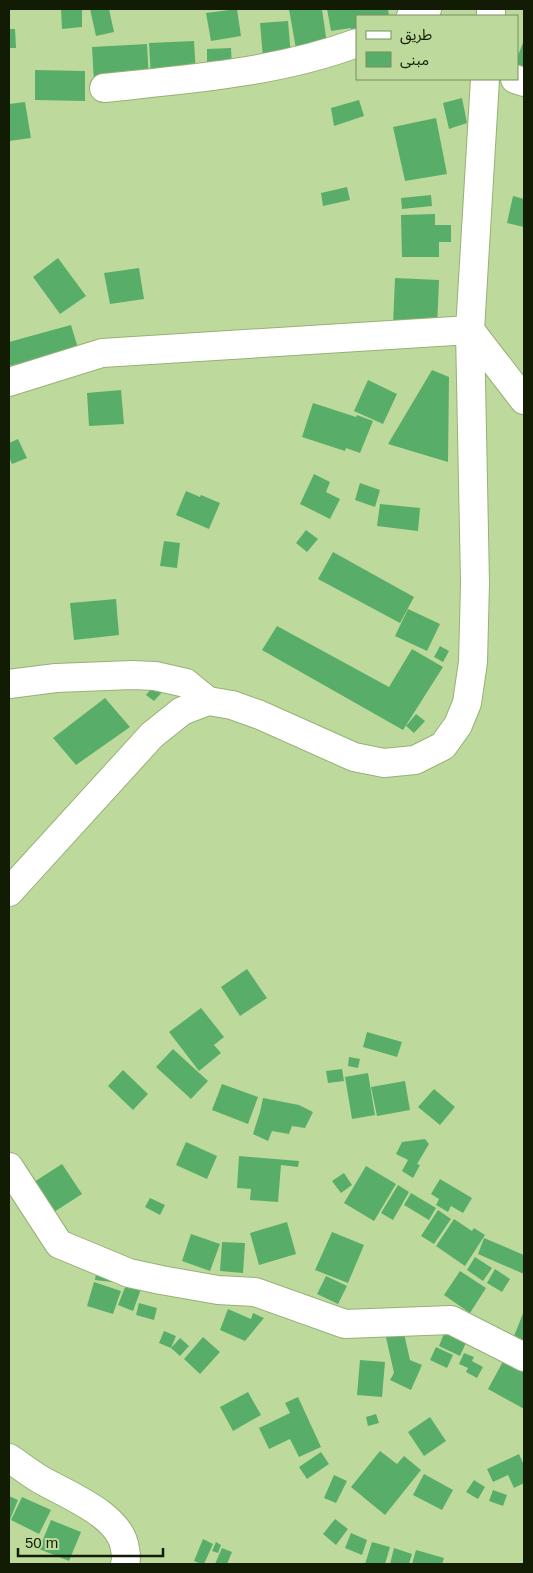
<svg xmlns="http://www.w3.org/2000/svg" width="533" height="1573" font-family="Helvetica,'Noto Sans Arabic',sans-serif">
<rect width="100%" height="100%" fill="#bdda9c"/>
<!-- building -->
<path fill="#58ae69" d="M61,9H82V27L62,29Z
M90,9H109L114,32L96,36Z
M237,9L241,36L211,41L206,13Z
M289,9H322L327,44L296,49Z
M327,9H367V10L388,9L389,16H357V29L351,30V28L331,31Z
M288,21L291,56L263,58L260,23Z
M9,29H15L16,48H9Z
M524,40V77L517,74V58Z
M194,41L196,75L151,78L149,43Z
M147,44L149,80L94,83L92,47Z
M231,48L232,68L207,69V49Z
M35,70L85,71V101L35,100Z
M462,98L467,123L449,129L443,103Z
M359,100L364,116L334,126L331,108Z
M25,102L31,138L9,141V104Z
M436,118L447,174L405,181L393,127Z
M347,187L350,200L323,206L321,193Z
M431,195L432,206L402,209L401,198Z
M513,196L524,199V227L507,223Z
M435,214V225H451V242H439V257H402L401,215Z
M58,258L86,296L60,314L33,277Z
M139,268L144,299L110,304L104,273Z
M395,278L439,280L437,328L393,326Z
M71,325L78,348L9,366V342Z
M432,370L449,377L448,462L388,444Z
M368,380L397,394L383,424L354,411Z
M121,390L124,424L89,426L87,393Z
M313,403L356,417L357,415L373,421L360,453L346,448L345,451L302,437Z
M18,439L27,458L12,464L9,457V443Z
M314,474L330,482L326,492L340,499L330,519L300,504Z
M360,483L380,490L375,507L355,500Z
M186,491L200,497L201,495L220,503L209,529L176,515Z
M380,504L420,508L418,531L377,526Z
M306,530L318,539L307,552L296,543Z
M164,541L180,543L177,568L160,566Z
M333,552L414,597L400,623L318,579Z
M116,599L119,635L74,640L70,603Z
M408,609L440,624L427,651L395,636Z
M277,626L389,687L412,649L443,667L403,730L262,650Z
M440,646L449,651L443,662L434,657Z
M156,683L164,690L154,701L146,695Z
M105,698L130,727L76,765L53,738Z
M416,714L425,721L414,733L406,726Z
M247,969L267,998L240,1016L221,987Z
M201,1008L224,1037L214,1045L221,1053L199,1071L169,1032Z
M367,1032L402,1042L397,1057L363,1047Z
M173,1049L208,1081L191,1099L156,1067Z
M349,1057L360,1059L358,1068L348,1066Z
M342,1069L344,1081L328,1083L326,1071Z
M123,1070L148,1094L133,1110L108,1086Z
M368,1073L375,1115L352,1119L345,1077Z
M405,1081L410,1110L377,1116L371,1087Z
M222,1084L258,1097L248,1124L212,1110Z
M434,1089L455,1107L440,1125L418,1107Z
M263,1098L299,1105L313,1112L305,1128L292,1126L289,1134L272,1131L268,1141L253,1134L260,1112Z
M425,1139L429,1144L417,1164L420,1165L413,1178L402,1171L408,1160L396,1154L402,1142Z
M186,1142L217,1156L207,1179L176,1165Z
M239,1156L299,1161L298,1167L281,1165L278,1202L250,1200L251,1189L237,1188Z
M62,1164L82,1194L54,1212L34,1182Z
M366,1166L396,1184L374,1221L344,1203Z
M344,1173L352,1185L341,1193L332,1181Z
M440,1179L472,1198L463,1213L451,1206L448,1212L436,1205L439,1199L431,1194Z
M398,1185L409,1192L393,1220L381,1213Z
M411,1193L436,1208L429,1220L404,1205Z
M150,1198L165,1205L160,1215L145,1207Z
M438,1210L451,1219L434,1244L421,1236Z
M454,1219L472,1231L474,1228L485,1235L465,1266L436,1246Z
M287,1222L296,1254L259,1265L250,1233Z
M332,1232L364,1245L348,1283L315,1270Z
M191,1234L220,1244L210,1271L182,1261Z
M484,1238L524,1255V1274L478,1254Z
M222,1242L245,1243L243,1273L220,1271Z
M475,1257L492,1268L483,1281L467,1270Z
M97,1267L113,1270L112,1282L95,1280Z
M495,1269L510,1279L502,1292L487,1283Z
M460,1271L486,1288L470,1313L444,1295Z
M130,1275L144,1281L133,1311L118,1305Z
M326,1276L347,1286L338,1304L317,1294Z
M94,1282L121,1291L113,1314L87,1306Z
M139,1303L157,1308L154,1320L136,1315Z
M228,1309L251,1319L253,1313L264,1318L245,1341L220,1330Z
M524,1311V1340L514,1336Z
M447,1326L469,1336L460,1356L439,1346Z
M403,1329L410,1360L422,1365L411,1390L390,1380L394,1373L385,1333Z
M164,1331L176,1336L171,1348L159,1343Z
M203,1337L220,1352L200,1374L184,1359Z
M180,1338L189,1346L180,1356L171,1348Z
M436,1347L453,1355L447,1368L430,1360Z
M464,1353L474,1357L472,1361L483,1367L477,1378L466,1372L468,1368L459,1364Z
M506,1356L524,1366V1409L488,1389Z
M360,1360L385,1362L382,1397L357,1395Z
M248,1392L261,1415L233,1431L220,1407Z
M298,1397L321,1447L299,1457L290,1439L269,1449L259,1428L290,1413L285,1403Z
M376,1414L379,1423L368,1426L366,1417Z
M430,1417L446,1441L424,1456L408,1432Z
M380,1451L397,1464L404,1456L421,1470L385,1515L351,1487Z
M321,1452L329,1464L307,1479L299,1467Z
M519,1454L524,1465V1483L514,1488L508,1475L493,1482L487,1469Z
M424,1474L453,1490L442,1510L413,1495Z
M334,1475L347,1481L336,1503L324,1498Z
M474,1480L485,1487L478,1499L466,1492Z
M493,1490L507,1495L503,1506L489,1501Z
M9,1496L18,1500L9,1522Z
M22,1497L51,1510L39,1534L11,1520Z
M335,1519L348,1529L336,1545L323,1534Z
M51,1520L81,1532L69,1561L39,1549Z
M351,1533L367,1540L362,1555L345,1548Z
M203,1539L213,1544L204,1564H201L194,1561Z
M216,1542L221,1545L218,1553L212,1551Z
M372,1542L390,1547L385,1564H365Z
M222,1548L232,1552L227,1564H215Z
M394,1548L412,1554L409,1564H390Z
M416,1550L444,1558L442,1564H412Z"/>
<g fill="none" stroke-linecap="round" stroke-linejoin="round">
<defs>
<path id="minor" d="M411,16L427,9
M515,79L524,82
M104,88C189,79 276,73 357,43
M9,382L102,353L470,330L524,400
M9,684L56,678L132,675L155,676L186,683L208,701
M9,1167L59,1244L129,1273L161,1280L218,1290L255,1292L345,1324L451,1320L524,1357"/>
<path id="major" d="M491,16V9
M9,892L152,735L182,711L208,701L232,705L260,715L354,757L384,763L415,760L443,746L458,725L467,703L473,662L475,583L470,330L485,79
M9,1458C18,1464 28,1472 38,1478C64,1494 121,1514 125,1549C126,1555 127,1559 125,1564"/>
</defs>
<!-- minor casing -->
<use href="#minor" stroke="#96b175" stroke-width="30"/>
<!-- major casing -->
<use href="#major" stroke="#96b175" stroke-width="30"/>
<!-- minor -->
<use href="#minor" stroke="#fff" stroke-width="28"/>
<!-- major -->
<use href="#major" stroke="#fff" stroke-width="28"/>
</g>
<!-- border -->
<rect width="533" height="1573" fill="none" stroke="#121c05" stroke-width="20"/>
<!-- legend -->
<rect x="356" y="15" width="162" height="65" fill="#bdda9c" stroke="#798e60"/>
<rect x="366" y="31" width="25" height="8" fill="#ffffff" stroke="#798e60"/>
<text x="400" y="40" font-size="15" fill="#121c05">طريق</text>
<rect x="366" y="52" width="25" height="15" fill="#58ae69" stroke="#798e60"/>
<text x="400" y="65" font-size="15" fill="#121c05">مبنى</text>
<!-- scale -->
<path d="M18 1548v8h145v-8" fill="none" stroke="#121c05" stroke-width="2.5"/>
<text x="25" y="1548" font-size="15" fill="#121c05" stroke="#bdda9c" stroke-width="4" paint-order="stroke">50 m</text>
</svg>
